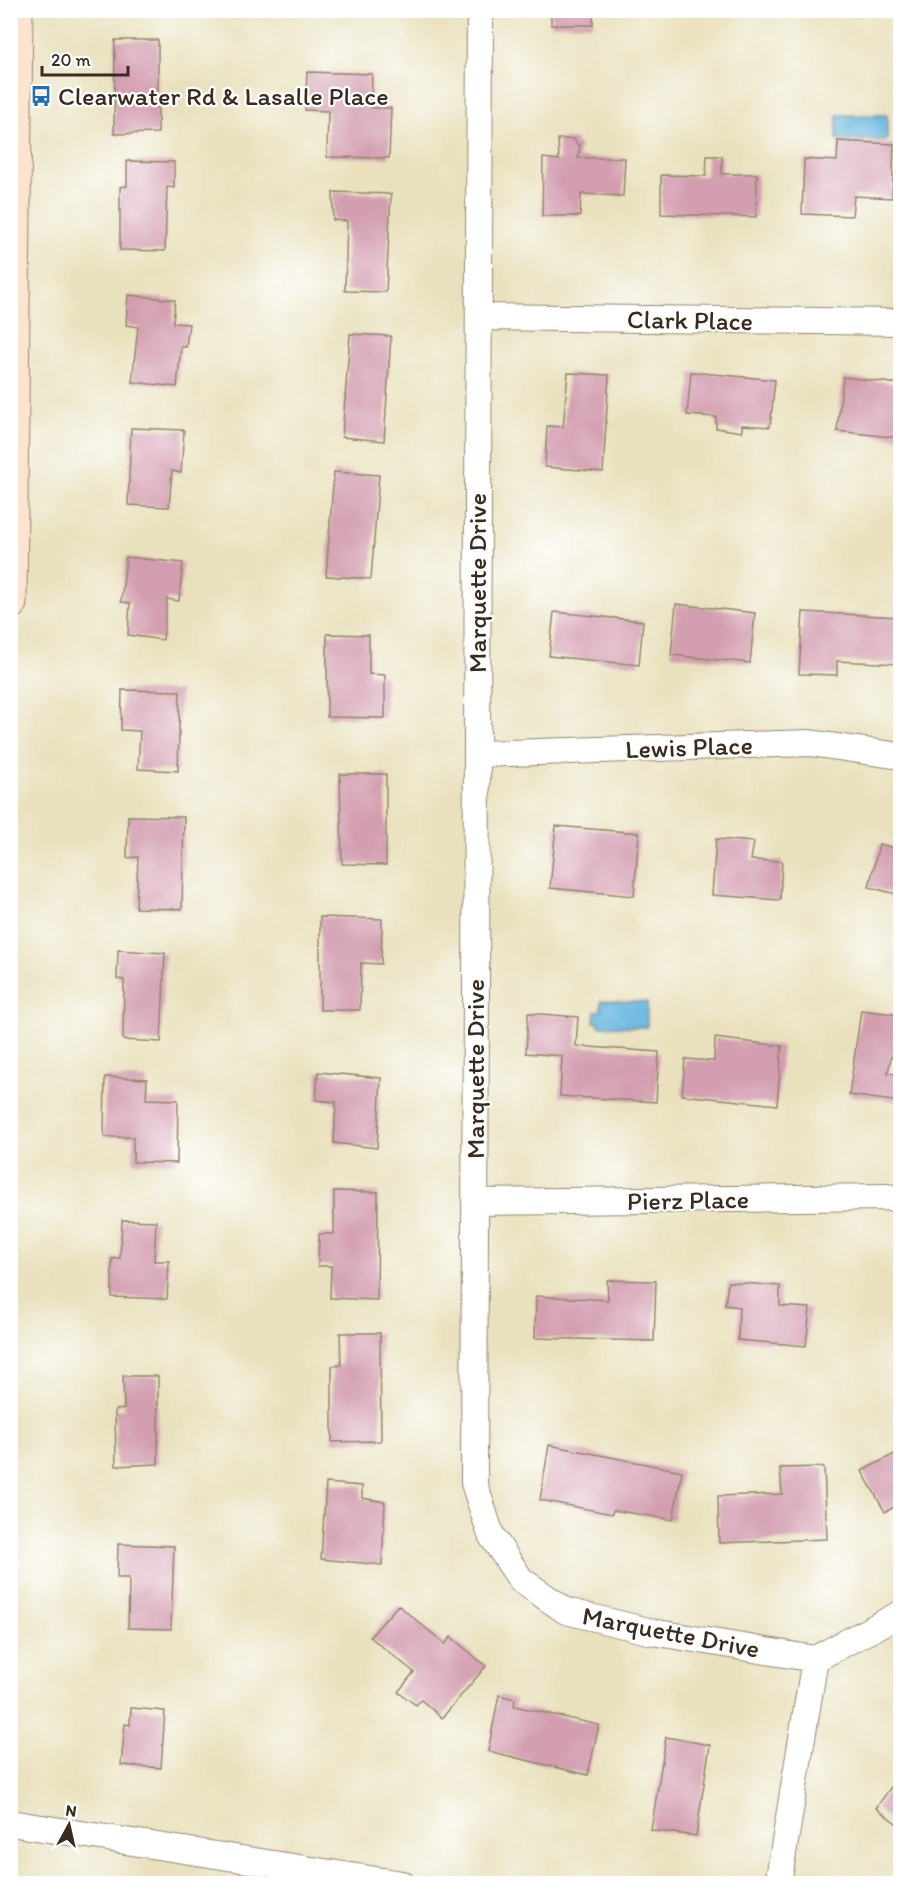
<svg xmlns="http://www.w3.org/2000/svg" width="911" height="1894" font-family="Itim,sans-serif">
<rect width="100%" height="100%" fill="#fff"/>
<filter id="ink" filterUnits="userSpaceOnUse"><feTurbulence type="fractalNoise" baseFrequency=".0167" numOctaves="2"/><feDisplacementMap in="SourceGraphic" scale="12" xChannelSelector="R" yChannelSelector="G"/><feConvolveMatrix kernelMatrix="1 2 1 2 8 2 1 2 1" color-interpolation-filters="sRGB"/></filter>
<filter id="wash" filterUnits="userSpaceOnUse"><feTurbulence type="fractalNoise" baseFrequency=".008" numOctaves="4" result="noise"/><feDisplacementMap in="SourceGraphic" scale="24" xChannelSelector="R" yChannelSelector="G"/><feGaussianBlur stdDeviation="1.35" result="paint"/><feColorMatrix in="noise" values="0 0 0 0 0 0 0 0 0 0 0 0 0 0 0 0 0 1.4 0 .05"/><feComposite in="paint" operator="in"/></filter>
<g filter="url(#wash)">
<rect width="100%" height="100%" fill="#e9e1be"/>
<!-- water -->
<path fill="#60b4dc" stroke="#4e6f7d" stroke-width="1.5" d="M837,115H887V140H837Z
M601,1001L647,1002V1027L599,1026L598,1022H594L595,1011H601Z"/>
<g id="blocks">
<!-- building -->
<path fill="#d39eb0" d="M551,10H593V25H551Z
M115,40H158V133L114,134Z
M307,72L372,74L371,108H391L389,158L327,157L328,111L305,110Z
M558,139H575L576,144L580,145L578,158H625L623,196L581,194L580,216H542L543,158L559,160Z
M838,141L894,144L892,198L854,196L852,216L802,214L804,159L837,161Z
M707,156H722V174H757L756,217L661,214V175L706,176Z
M127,161L174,162V188L167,187L165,251L120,250V187L127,186Z
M333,192L391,194L386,292L345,291L347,221L333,220Z
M128,295L175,300L173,323L189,324L186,347L181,346L177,387L132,382L138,327L126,325Z
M350,334L391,336L384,441L342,437Z
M691,372L775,380L770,427L742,425V432L716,428V417L687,415Z
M568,373L609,375L603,472L545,467L547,426L563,427Z
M843,377L900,384V438L837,431Z
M131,428L184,430L181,473L172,471L169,507L128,505Z
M334,472L379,475L371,579L326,576Z
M126,557L183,563L179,601L167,599L163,640L128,635L130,603L121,602Z
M676,604L755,613L750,663L671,655Z
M554,612L643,621L639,665L549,656Z
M803,612L900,617V664L837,661V675L799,674Z
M327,634L369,635V674L385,675V718L327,717Z
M122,690L180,691L178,771L138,769L140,731L121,730Z
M340,774H386V865L342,864Z
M128,816L184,817L182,909L136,908L138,857L127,858Z
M556,826L639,833L634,896L550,888Z
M716,839L754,842L751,860L782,861L780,900L712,895Z
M879,844L900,849V895L869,887Z
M320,917L382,919L381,964L361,963L360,1010H320Z
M118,950L165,953L161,1042L123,1040L124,980L117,979Z
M861,1010L900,1015V1058L891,1057L888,1073L900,1075V1102L849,1095Z
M528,1013L578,1017L576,1046L659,1052L656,1102L560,1096L562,1056L526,1053Z
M715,1038L782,1046L777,1105L682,1095L685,1059L714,1061Z
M318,1072L381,1078L377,1148L334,1143L336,1102L316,1100Z
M105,1077L147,1079L146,1099L178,1100L177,1163L133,1162V1137H104Z
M334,1191L378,1192L377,1300L330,1298L331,1266H318L319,1234H334Z
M122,1220L156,1221L154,1261H169L167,1299L112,1297V1259L120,1258Z
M607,1280L656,1281L654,1341L535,1338L536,1296L608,1300Z
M728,1282L780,1286V1306L810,1308L806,1346L738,1340L739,1307L725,1305Z
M340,1333H380L381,1441L332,1442V1366L341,1365Z
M123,1376H158V1464L116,1466L115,1410L124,1409Z
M549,1445L682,1471L673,1520L613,1510L612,1514L540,1500Z
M900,1451V1504L885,1512L862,1471Z
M824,1467L827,1539L719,1543L718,1496L782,1494L780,1468Z
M326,1483L362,1486V1498L385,1502L382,1565L321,1559Z
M118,1544L174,1546L171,1629L128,1628L129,1578H117Z
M398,1605L445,1644L451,1637L486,1666L442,1718L421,1700L416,1705L398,1692L414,1672L370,1637Z
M499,1695L515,1699L514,1706L599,1725L588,1775L488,1751Z
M131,1708L165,1711L161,1768L121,1765L125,1724L130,1725Z
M666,1737L710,1745L696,1836L651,1830Z
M900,1774V1826L876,1808Z"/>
</g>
</g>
<g filter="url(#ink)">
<use href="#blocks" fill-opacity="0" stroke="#92866e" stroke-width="1.5"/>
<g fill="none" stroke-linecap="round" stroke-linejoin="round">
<defs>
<path id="street" d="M480,10L474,1483L491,1535L521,1580L566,1611L652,1632L815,1659
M479,317L900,322
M477,754L810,743L900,756
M475,1202L888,1197L900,1200
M815,1659L900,1614
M10,1823L402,1884
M778,1884L815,1659"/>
<path id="secondary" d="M10,603L16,10"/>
</defs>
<!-- street casing -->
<use href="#street" stroke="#92866e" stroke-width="28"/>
<!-- secondary casing -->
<use href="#secondary" stroke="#92866e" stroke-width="35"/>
<!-- street -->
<use href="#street" stroke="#fff" stroke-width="26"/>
<!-- secondary -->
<use href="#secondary" stroke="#fde4d0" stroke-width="33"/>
</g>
</g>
<!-- icons -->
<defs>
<symbol id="bus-bare" viewBox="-9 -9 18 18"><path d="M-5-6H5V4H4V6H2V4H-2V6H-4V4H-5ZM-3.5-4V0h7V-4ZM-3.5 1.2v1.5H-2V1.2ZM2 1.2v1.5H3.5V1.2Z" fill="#1f6fb2" stroke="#fff" stroke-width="2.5" paint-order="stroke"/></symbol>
</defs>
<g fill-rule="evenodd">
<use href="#bus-bare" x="26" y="81" width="30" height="30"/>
</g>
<g text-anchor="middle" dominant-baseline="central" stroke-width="4.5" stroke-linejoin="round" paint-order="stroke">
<!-- poi labels -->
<g font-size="26" fill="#3b2a1e" stroke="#fff" text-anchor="start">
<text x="58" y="96">Clearwater Rd &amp; Lasalle Place</text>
</g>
<!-- street labels -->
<g font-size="26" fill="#3b2a1e" stroke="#fff">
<text transform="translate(690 320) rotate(1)">Clark Place</text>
<text transform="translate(477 583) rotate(-90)">Marquette Drive</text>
<text transform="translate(689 747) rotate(-2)">Lewis Place</text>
<text transform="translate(475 1069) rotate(-90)">Marquette Drive</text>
<text transform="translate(688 1200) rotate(-1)">Pierz Place</text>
<text transform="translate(671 1632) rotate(11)">Marquette Drive</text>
</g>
</g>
<!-- margin -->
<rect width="911" height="1894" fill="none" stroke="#fff" stroke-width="36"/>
<!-- north arrow -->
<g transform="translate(69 1825) rotate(8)" stroke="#ffffff" stroke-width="4.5" paint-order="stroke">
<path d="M0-4.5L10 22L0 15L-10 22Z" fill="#3b2a1e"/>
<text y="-9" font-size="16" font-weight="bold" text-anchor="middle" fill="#3b2a1e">N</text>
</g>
<!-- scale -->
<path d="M42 66v9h86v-9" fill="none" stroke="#3b2a1e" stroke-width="3"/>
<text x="51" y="66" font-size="18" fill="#3b2a1e" stroke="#ffffff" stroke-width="4.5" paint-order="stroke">20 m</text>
</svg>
